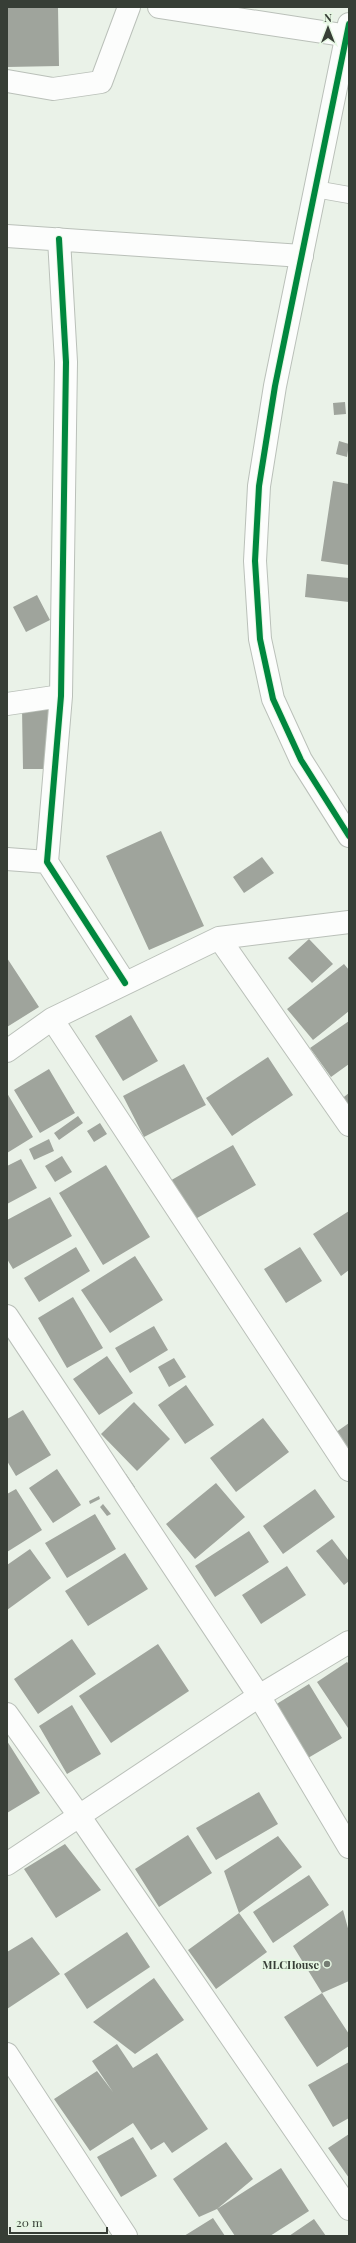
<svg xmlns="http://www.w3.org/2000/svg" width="356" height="2243" font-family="'Playfair Display',serif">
<rect width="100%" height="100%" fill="#eaf2e8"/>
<!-- building -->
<path fill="#9fa49c" d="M7,7H58L59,66L7,67Z
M345,402L346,414L334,415L333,403Z
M339,441L349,444L347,457L336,454Z
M333,481L349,484V565L321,561Z
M307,574L349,578V602L305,597Z
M37,595L50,620L26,632L13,607Z
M22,708H48V769H23Z
M161,831L204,926L149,950L106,856Z
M262,857L274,873L244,893L233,877Z
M309,939L333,964L312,983L288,958Z
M7,958L39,1007L7,1027Z
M344,964L349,970V1011L313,1040L287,1009Z
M131,1015L158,1061L123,1081L95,1036Z
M349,1021V1064L331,1077L310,1048Z
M268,1057L293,1095L232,1136L206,1098Z
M184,1064L206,1105L144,1137L123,1096Z
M49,1069L75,1113L40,1133L14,1090Z
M7,1093L33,1137L7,1153Z
M349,1093V1112L340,1100Z
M78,1116L83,1123L59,1140L54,1133Z
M100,1123L107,1134L94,1142L87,1131Z
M49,1139L54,1151L34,1160L29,1149Z
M233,1145L256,1185L190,1222L168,1182Z
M62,1156L72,1172L55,1182L45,1166Z
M21,1159L37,1188L7,1204V1166Z
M106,1165L150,1237L103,1265L59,1193Z
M50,1197L72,1236L13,1269L7,1259V1220Z
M349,1211V1270L341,1276L313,1234Z
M76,1247L90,1271L39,1302L24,1278Z
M300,1247L322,1281L286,1303L264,1269Z
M135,1256L163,1300L110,1333L81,1290Z
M73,1297L103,1348L67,1368L38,1318Z
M154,1326L168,1350L130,1373L115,1348Z
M107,1356L133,1393L99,1415L73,1379Z
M174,1358L186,1377L169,1387L158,1367Z
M186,1385L214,1425L185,1444L158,1405Z
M134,1402L170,1439L137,1471L101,1434Z
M23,1410L51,1455L16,1476L7,1461V1419Z
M263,1418L289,1452L236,1492L210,1458Z
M349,1423V1457L332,1435Z
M57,1469L81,1505L53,1523L29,1488Z
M126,1474L135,1487L130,1490L121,1477Z
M216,1483L245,1517L195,1559L166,1524Z
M16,1489L42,1530L7,1552V1494Z
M315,1489L335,1517L283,1554L263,1526Z
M99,1496L100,1499L90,1504L89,1501Z
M103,1504L111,1514L107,1516L100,1507Z
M95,1514L116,1549L67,1578L45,1543Z
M249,1531L269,1562L215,1597L195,1566Z
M332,1539L349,1561V1581L344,1585L316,1551Z
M30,1549L51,1578L7,1610V1565Z
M125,1553L148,1589L88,1626L65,1591Z
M287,1566L306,1595L261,1624L242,1595Z
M72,1639L96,1674L38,1714L14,1679Z
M158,1644L189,1691L111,1743L79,1696Z
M347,1662L349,1664L348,1728L317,1682Z
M309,1684L342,1738L308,1758L275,1705Z
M72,1705L101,1754L67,1774L39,1726Z
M7,1741L40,1793L7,1813Z
M259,1792L278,1824L216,1860L196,1828Z
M188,1835L212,1873L159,1907L135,1869Z
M278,1836L302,1867L239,1913L224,1871Z
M65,1844L101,1890L56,1918L24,1869Z
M309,1875L329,1905L273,1943L253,1912Z
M343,1910L349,1932V1981L322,1993L293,1946Z
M239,1913L267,1952L216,1989L188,1950Z
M127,1932L150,1967L87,2009L64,1974Z
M32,1937L60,1974L7,2009V1952Z
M154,1978L184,2020L135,2054L93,2022Z
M322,1993L349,2034V2046L317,2067L284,2017Z
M117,2044L133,2068L157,2053L208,2129L172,2153L164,2142L151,2150L133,2123L90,2151L54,2099L97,2071L113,2092L92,2061Z
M349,2062V2118L333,2127L308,2085Z
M349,2134V2178L328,2148Z
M133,2137L157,2176L121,2197L97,2157Z
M226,2142L253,2179L217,2209L199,2217L173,2179Z
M281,2168L309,2211L270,2236H235L217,2209Z
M213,2218L225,2236H184Z
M314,2219L326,2236H289Z"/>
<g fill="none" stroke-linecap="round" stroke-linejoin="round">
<defs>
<path id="service" d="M315,189L349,195"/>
<path id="minor" d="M159,7L349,36
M7,81L53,89L101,82L129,7
M7,236L302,256
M59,239L66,362L61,696L47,862L125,983
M7,704L61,696
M7,859L47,862
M219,938L349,1125
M52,1019L349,1470
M7,1051L52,1019L219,938L349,922
M7,1316L259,1696L349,1847
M7,1714L80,1817L349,2209
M7,1864L259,1696L349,1642
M7,2054L126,2236"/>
<path id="tertiary" d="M349,24L275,386L259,486L255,561L260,639L273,699L301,760L349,836"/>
</defs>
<!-- service casing -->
<use href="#service" stroke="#bac0b9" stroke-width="18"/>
<!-- minor casing -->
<use href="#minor" stroke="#bac0b9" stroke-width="24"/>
<!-- tertiary casing -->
<use href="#tertiary" stroke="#bac0b9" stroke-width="24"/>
<!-- service -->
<use href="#service" stroke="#fcfdfc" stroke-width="16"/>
<!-- minor -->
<use href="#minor" stroke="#fcfdfc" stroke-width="22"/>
<!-- tertiary -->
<use href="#tertiary" stroke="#fcfdfc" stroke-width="22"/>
<defs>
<path id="cycleway" d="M349,24L275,386L259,486L255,561L260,639L273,699L301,760L349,836
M59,239L66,362L61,696L47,862L125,983"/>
</defs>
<!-- cycleway casing -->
<use href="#cycleway" stroke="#e6f7e3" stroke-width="8"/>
<!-- cycleway -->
<use href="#cycleway" stroke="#00873e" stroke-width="6"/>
</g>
<!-- markers -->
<circle fill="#767d74" stroke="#e6f7e3" stroke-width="1.5" cx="327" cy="1964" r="4"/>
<g text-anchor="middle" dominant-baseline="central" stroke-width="4" stroke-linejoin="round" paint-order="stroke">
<!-- poi labels -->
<g font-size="11" font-weight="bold" fill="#373e36" stroke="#e6f7e3" text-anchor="end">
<text x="319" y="1964">MLCHouse</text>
</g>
</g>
<!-- border -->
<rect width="356" height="2243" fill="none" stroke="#373e36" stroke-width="16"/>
<!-- north arrow -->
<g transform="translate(328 28)" stroke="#e6f7e3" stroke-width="3" paint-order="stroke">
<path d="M0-3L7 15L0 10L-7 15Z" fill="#373e36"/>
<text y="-6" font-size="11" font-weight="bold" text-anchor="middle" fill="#373e36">N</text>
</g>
<!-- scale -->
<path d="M10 2227v6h97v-6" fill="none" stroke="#373e36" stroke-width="2"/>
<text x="16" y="2227" font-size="12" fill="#373e36" stroke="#e6f7e3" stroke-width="3" paint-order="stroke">20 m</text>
</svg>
